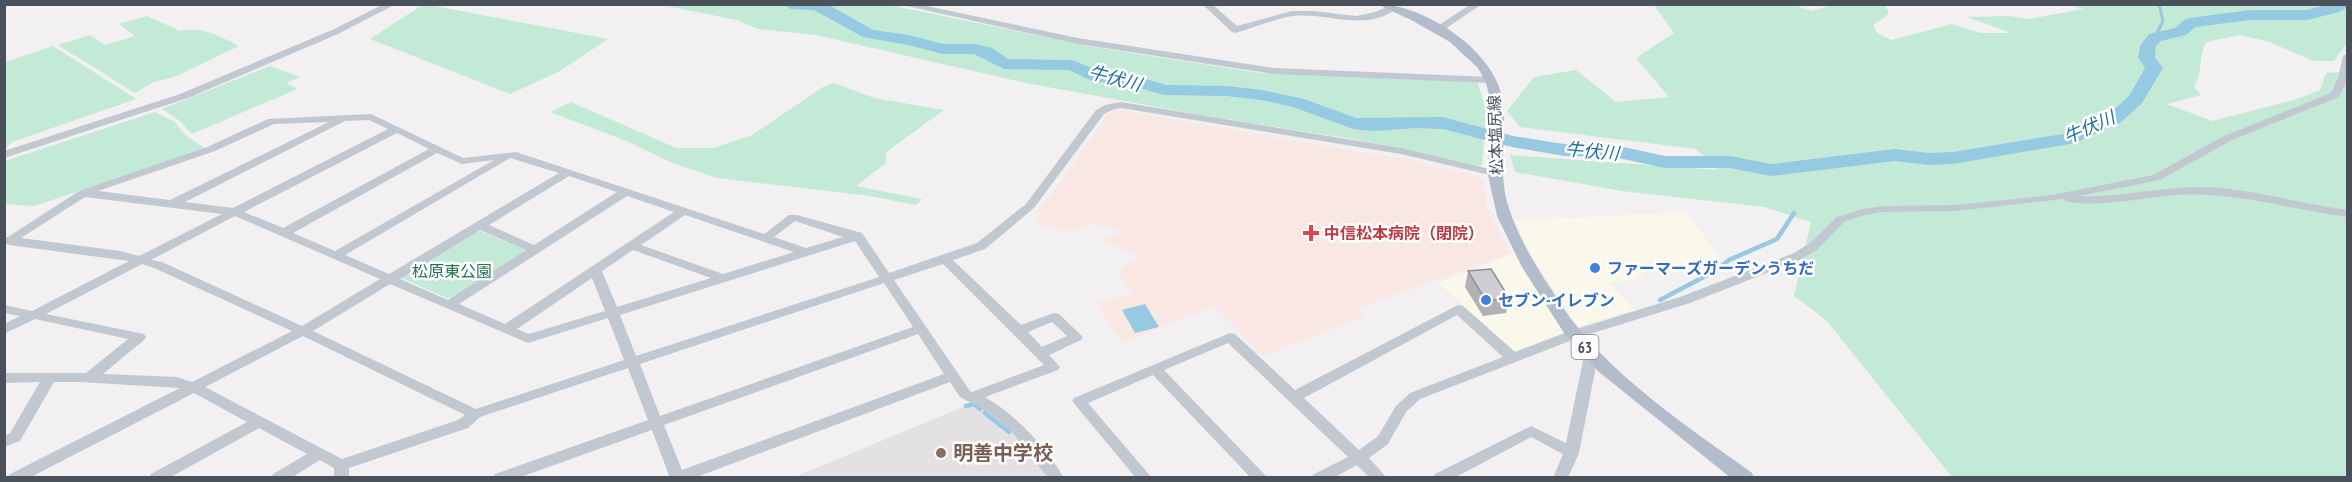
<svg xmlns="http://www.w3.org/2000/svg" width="2352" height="482" font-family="'PT Sans Narrow','Noto Sans JP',sans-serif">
<rect width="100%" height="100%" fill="#f2f0f0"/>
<!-- commercial -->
<path fill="#faf8eb" d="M1685,212L1720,257L1696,265L1699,270L1686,276L1672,264L1639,270L1645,277L1610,283L1634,310L1581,326L1577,325L1531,255L1515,221Z
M1514,254L1564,331L1559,335L1515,351L1438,283Z"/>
<!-- education -->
<path fill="#e3e1e1" d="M975,402L1017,437L1048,478H792Z"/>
<!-- medical -->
<path fill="#f8e7e3" d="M1116,110L1410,160L1474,176L1484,181L1487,208L1511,253L1356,309L1365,316L1263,356L1214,306L1122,343L1096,303L1132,294L1118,272L1137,259V256L1104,240L1123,231L1090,223L1073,231L1051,229L1040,224L1036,219L1039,214L1035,213L1057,187L1109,113Z"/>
<!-- green -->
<path fill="#c3ead7" d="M424,4L608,39L560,71L510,94L370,39Z
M1791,4L1812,11L1832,5H1885L1889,14L1873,25L1877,33L1891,40L1952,24L1980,33H2011L1967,17L2009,16L2030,19L2083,9L2071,5H2347V43L2334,61H2313L2270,42L2240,35L2206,42C2197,60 2204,70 2194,87L2201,95L2167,104L2212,121L2294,100L2320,90L2326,73L2347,72V477H1952L1826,320L1794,296L1811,222L1764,207L1622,191L1515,172L1510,155L1718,170L1696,149L1520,127L1507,111L1534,77L1576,70L1616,102L1669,97L1636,58L1674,33L1654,5Z
M662,5H889L1100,48L1260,73L1475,82L1478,83L1486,111L1482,165L1475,167L1408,150L1352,139L1201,115L1026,83L816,35L758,29L737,20Z
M147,16L180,31C200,25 222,37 239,46L174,77L153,82L135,93L58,45L90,35L105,45L135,36L119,24Z
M53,46L136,99L12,142L5,149V62Z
M270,66L300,77L286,83L297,89L192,134L180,121L162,109Z
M834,83L874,98L944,110L886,152V163L856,186L922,199L916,205L870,196L717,178L670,162L624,140L550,112L571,102L676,148H714L752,135L823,87Z
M155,112L175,122L186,136L206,149L34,206L5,204V161Z
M480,231L524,249L523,252L456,296L447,298L402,278L401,275L475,232Z"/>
<!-- water -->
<path fill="#96c9e2" d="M1145,304L1159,327L1135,333L1122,310Z"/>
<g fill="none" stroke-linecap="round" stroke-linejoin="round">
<!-- stream-far1 -->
<path stroke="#96c9e2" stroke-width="3" d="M2155,37L2163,21L2159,4"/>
<!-- stream -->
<path stroke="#96c9e2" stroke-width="4.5" d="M1660,300L1715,271L1729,260L1777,239L1794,213
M966,406L974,404L980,409
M985,413L1009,432"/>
<!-- river -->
<path fill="#96c9e2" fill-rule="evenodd" d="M783,4H827L873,30L909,35L943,44H974L992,48L1008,59L1072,60L1100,71L1146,79L1166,85L1227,86L1262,90L1304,99L1356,118L1443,117L1513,136L1564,144L1614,145L1665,156H1730L1771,164L1895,149L1929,153L1953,152L2063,134L2109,114L2129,96L2145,68L2138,58L2140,46L2149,34L2175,28L2184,20L2190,18L2250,10H2307L2329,4H2348V7L2339,12L2307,20H2250L2195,27L2186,35L2161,41L2156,46L2155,58L2163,68L2142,103L2121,122L2075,143L1953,164L1929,165L1895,161L1771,176L1730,168H1665L1614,157L1564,156L1512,147L1443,129L1415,128L1374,131L1353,129L1293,107L1262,100L1227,96L1164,95L1143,89L1090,80L1069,70L1004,69L974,54H943L908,45L863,37L814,10L791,9Z"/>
<!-- minor -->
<path fill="#c2c8d0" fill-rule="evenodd" d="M384,4H396L338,34L188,98L4,158V151L180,94L332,30Z
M898,4H917L1078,38L1274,68L1490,77L1495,80L1490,83L1274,74L1078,44Z
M1202,4H1212L1237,26L1292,11H1313L1356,16L1375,12L1392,5L1397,8C1367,33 1327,12 1293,16C1273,19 1254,28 1235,33L1232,32Z
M1471,4H1482L1442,31H1436V27Z
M2348,53V79L2339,97L2232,140L2160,180L2079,196C2119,198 2158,187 2198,187C2249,187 2298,204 2348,210V217C2286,209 2229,189 2166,196C2146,198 2077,210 2063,199L1956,211L1882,212L1865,215L1845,221L1818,249L1802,259L1690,303L1580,337L1420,399L1406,412L1388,444L1369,458L1387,478H1370L1357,465L1333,478H1312L1314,474L1348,457L1228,343L1164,370L1268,478H1251L1153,375L1088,403L1152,478H1136L1072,401L1074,398L1230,333L1235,334L1295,390L1458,305L1463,306L1515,352L1570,331L1680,297L1794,253L1810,243L1837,217L1863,209L1882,206L1956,205L2052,195L2153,175L2224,136L2331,93L2338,78L2343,56ZM1457,315L1503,357L1410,393L1396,406L1378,436L1359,450L1304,398Z
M1121,102L1401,148L1498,171L1500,173L1494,176L1401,154L1121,108L1112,110L1104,114L1034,208L985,249L953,260L1021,325L1054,313L1059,314L1083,337L1081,340L1049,355L1060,367L1058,370L985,397C1017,416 1045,446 1064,478H1048L1012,432L988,412L960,397L950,382L694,478H670L652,430L518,478H493L495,474L648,420L628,368L480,417L468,428L349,468V478H334V468L320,460L291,478H271L273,474L307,454L259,428L169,478H149L151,474L247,422L194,393L29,478H8L10,474L180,388L80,382H54L20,441L4,447V436L10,433L40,382L4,383V373H86L128,339L35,319L4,334V324L20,316L4,313V305L32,311L129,261L9,245L4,243V237H8L79,191L207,147L268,119L371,114L463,158L516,152L764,234L789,215H797L862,233L889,273L977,243L1026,204L1096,110L1105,105ZM369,120L388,129L233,208L185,202L345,121ZM329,122L170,200L98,191L215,151L274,124ZM397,133L429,149L283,228L244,212ZM437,153L462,164L494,160L335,251L293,233ZM510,158L559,173L389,274L345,255ZM569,176L617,192L534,245L489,225ZM627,196L674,212L505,324L459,304ZM85,197L222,214L139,256L120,251L21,238ZM685,215L794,252L723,274L641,245ZM235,216L380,279L302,326L162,262L151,260ZM795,221L843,237L806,248L774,237ZM480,230L526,250L448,300L400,279ZM855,241L879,277L636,356L620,315ZM633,250L711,278L617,307L602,271ZM142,264L154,268L292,331L192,382L177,377L103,374L144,340L146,337L144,334L46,314ZM943,264L1044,365L972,392L970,391L894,280ZM592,278L605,311L529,334L517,329ZM884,283L913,327L660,416L640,364ZM390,284L528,343L608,318L624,360L476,409L313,331ZM1052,322L1067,336L1042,347L1028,332ZM918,334L944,374L682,470L664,425ZM303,336L465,415L458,420L342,459L205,387Z
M1591,352L1596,353L1598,356L1579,453L1568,478H1553L1563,454L1531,437L1454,478H1433L1435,474L1531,426L1566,443L1584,356L1586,353Z"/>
<!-- major -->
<path fill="#b3bccb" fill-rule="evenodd" d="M1377,4C1424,4 1498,52 1503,103C1507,137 1498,169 1507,202C1518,240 1541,274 1562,306C1606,373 1687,426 1752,473L1754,478H1731L1599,372L1564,333L1522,267L1497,216L1488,175L1491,102L1486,83L1478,68L1450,42L1413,21Z"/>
</g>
<!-- wall -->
<path fill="#b1b1b5" d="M1468,271L1509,298L1506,313L1483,316L1465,287Z"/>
<!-- building -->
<path fill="#ceced3" stroke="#909094" stroke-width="1.5" d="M1491,269L1509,298L1486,301L1468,271Z"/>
<!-- markers -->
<path fill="#e0444e" stroke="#fff" stroke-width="2" d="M1308 224h6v6h6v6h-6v6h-6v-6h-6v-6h6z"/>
<g fill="#3f7fe0" stroke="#fff" stroke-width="2">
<circle cx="1595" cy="268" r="6"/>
<circle cx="1486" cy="300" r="6"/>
</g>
<circle fill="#8d6e63" stroke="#fff" stroke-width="2" cx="941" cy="453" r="6"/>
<g text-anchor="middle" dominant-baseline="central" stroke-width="5" stroke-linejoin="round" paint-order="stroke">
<!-- shield labels -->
<rect fill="#fff" stroke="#80858c" stroke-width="1.5" x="1571.5" y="335" width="27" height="24" rx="4.5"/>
<g font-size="15" font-weight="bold" fill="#4a515b">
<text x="1585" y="347">63</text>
</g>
<!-- street labels -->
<g font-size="16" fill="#4a515b" stroke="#fff">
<text transform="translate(1495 135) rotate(-92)">松本塩尻線</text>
</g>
<!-- health labels -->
<g font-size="16" font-weight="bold" fill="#be3a42" stroke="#fff" text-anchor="start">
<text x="1324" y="233">中信松本病院（閉院）</text>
</g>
<!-- shop labels -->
<g font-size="16" font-weight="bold" fill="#366cbe" stroke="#fff" text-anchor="start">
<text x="1607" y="268">ファーマーズガーデンうちだ</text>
<text x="1498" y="300">セブン-イレブン</text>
</g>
<!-- park labels -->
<g font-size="16" fill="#227455" stroke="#fff">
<text x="452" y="271">松原東公園</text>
</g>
<!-- water labels -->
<g font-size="18" font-style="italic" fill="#1d729a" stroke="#fff">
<text transform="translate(1115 78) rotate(15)">牛伏川</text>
<text transform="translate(2089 127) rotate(-24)">牛伏川</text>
<text transform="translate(1592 151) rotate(5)">牛伏川</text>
</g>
<!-- near-education labels -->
<g font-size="20" font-weight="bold" fill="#785e54" stroke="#fff" text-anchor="start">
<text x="953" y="453">明善中学校</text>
</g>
</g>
<!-- border -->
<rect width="2352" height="482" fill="none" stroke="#4a515b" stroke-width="12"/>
</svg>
